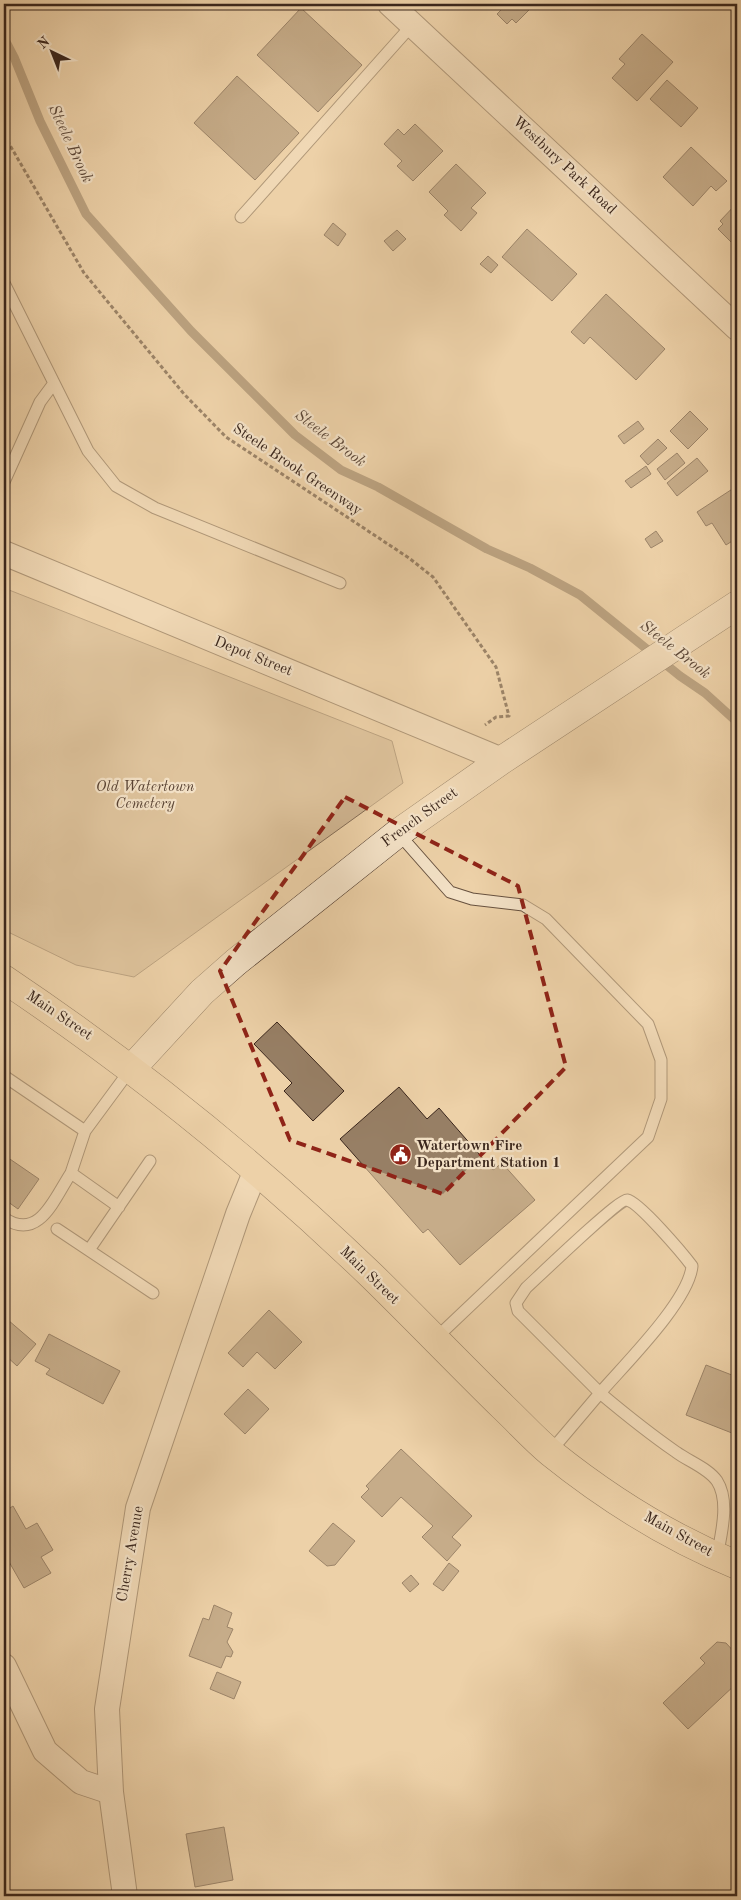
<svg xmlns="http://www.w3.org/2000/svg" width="741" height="1900" font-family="'Old Standard TT',serif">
<rect width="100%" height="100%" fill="#edd1a8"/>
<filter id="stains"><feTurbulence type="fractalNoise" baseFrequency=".004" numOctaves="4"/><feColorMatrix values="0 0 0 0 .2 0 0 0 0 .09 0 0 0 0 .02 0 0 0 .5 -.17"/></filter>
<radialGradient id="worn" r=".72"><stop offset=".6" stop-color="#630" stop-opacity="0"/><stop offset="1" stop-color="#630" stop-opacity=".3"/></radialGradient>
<!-- green -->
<path fill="#cfb490" stroke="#846d56" d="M4,588L392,741L403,783L134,977L76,965L4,930Z"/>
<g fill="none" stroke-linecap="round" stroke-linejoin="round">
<!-- stream -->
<path stroke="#816a53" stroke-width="9" d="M4,38L14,57L40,121L86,214L191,331L295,435L341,470L378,487L487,549L530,568L580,595L680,676L705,693L737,722"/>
</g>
<!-- building -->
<path fill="#977f65" stroke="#3a261c" d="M491,4H535L516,23L512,19L507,24L497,14L501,10Z
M301,8L362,65L318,112L257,55Z
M642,34L673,62L637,101L612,78L625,64L619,59Z
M237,76L299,133L255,180L194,123Z
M667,80L698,108L681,127L650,99Z
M415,124L443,151L413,181L397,166L402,161L384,144L398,129L404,135Z
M691,147L727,181L716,191L711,186L693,206L663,177Z
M456,164L486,193L471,208L477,213L461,231L444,215L448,211L429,192Z
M737,203V244L735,246L718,229L723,224L720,221Z
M333,223L346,234L338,246L324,235Z
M527,229L577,274L552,301L502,257Z
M397,230L406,239L393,251L384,241Z
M488,256L498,265L491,273L480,264Z
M606,294L665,349L636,380L590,337L584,344L571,332Z
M690,411L708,429L688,449L670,431Z
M638,421L644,429L624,444L618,436Z
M658,439L667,448L648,465L640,456Z
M677,453L685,463L665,480L657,469Z
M697,458L708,471L677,496L667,483Z
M646,466L651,474L631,488L625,481Z
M737,486V538L726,545L712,523L706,526L697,512Z
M656,531L663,541L651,548L645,539Z
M277,1022L344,1091L313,1121L284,1091L292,1083L254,1044Z
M399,1087L427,1119L439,1108L493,1170L502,1163L535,1200L460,1265L428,1229L423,1233L340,1139Z
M4,1155L39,1179L18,1209L4,1199Z
M269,1310L302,1342L275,1369L257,1352L243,1367L228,1353Z
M8,1320L36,1344L17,1366L4,1354V1325Z
M49,1334L120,1371L103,1404L46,1374L50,1369L35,1361Z
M706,1365L737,1377V1435L686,1415Z
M248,1389L269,1409L245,1434L224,1414Z
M401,1449L472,1516L452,1537L461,1545L447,1561L422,1537L433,1526L401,1497L382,1517L361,1497L369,1489L366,1486Z
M13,1506L26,1529L37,1523L53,1550L41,1557L51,1573L24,1588L4,1553V1512Z
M333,1523L355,1541L335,1565L327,1566L309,1551Z
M449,1563L459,1571L443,1591L433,1584Z
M411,1575L419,1584L410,1592L402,1583Z
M214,1605L232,1613L227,1627L233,1629L227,1642L233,1652L231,1657L226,1656L221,1668L189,1656L203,1618L209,1620Z
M717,1642L726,1643L737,1655V1683L688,1729L663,1703L705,1663L700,1658Z
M217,1672L241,1682L234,1699L210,1689Z
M224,1827L233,1880L195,1887L186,1834Z"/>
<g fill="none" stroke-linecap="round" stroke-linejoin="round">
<defs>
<path id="lane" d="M241,217L412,25
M4,283L54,383L40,402L4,482
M54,383L88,451L116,486L155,508L340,583
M398,833L450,892L472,899L523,905L546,919L648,1024L661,1060V1099L648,1137L435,1339
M4,1076L85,1131
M119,1207L71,1173L85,1131L130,1070
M4,1218C39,1242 54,1199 71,1173
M57,1229L153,1293
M89,1250L150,1161
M550,1452L600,1393L518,1311L516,1303L526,1288C538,1277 619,1199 627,1200C639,1202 683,1254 692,1266C689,1301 624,1365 600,1393C625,1414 650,1434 676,1452C688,1461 708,1468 717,1481C730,1501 721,1535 717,1557"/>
<path id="street" d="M390,4L737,328
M4,553L502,760
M4,1666L45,1751L81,1782L111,1792
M125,1896L111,1792L107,1709L138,1508L238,1214L256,1170"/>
<path id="secondary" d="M132,1068L202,992L236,962L398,833L502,760L737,605"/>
<path id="primary" d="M4,979C135,1067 258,1166 372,1276C416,1319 459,1364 503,1407C519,1422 534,1439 551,1453C607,1498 671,1538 737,1565"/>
</defs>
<!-- lane casing -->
<use href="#lane" stroke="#67513f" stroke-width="13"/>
<!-- street casing -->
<use href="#street" stroke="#67513f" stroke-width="26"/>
<!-- secondary casing -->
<use href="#secondary" stroke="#3a261c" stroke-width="29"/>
<!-- primary casing -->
<use href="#primary" stroke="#3a261c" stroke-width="29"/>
<!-- path -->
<path stroke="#3a261c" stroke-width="3" stroke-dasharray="4 2.5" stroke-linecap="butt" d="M4,135L84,273L184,394L226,437L409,558L433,577L496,667L509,716L496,717L485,725"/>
<!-- lane -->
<use href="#lane" stroke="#f3e1c6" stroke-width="11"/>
<!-- street -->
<use href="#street" stroke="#f3e1c6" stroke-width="24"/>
<!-- secondary -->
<use href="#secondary" stroke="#f3e1c6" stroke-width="28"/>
<!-- primary -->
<use href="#primary" stroke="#edd1a8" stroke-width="28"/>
</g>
<!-- marked area -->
<path d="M0 0H741V1900H0ZM345,797L518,886L566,1067L443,1194L290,1140L220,971Z" fill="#edd1a8" fill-opacity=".55" fill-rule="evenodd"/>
<path fill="none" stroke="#8f2418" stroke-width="4" stroke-dasharray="10 6" stroke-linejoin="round" d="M345,797L518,886L566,1067L443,1194L290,1140L220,971Z"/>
<!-- icons -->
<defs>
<symbol id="civic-disc" viewBox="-11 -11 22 22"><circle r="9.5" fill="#8f2418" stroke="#f3e1c6"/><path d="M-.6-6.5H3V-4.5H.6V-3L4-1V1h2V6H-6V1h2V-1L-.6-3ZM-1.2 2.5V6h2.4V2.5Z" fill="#fff"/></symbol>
</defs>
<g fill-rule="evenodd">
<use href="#civic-disc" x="388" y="1142" width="25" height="25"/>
</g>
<g text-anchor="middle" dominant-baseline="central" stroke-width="4.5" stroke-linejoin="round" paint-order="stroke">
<!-- street labels -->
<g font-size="15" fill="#3a261c" stroke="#f3e1c6">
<text transform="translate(564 166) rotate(43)">Westbury Park Road</text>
<text transform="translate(297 470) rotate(34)">Steele Brook Greenway</text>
<text transform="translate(253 657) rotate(22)">Depot Street</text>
<text transform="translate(420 818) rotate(-36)">French Street</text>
<text transform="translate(59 1016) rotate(34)">Main Street</text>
<text transform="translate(369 1276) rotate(44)">Main Street</text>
<text transform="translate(678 1535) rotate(29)">Main Street</text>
<text transform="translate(131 1554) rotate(-80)">Cherry Avenue</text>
</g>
<!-- park labels -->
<g font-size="15" font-style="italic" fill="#584233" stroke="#f3e1c6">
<text x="145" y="787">Old Watertown<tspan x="145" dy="17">Cemetery</tspan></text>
</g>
<!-- poi labels -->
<g font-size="15" font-weight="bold" fill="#3a261c" stroke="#f3e1c6" text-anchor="start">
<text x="416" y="1146">Watertown Fire<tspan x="416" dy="17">Department Station 1</tspan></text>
</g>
<!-- water labels -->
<g font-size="16" font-style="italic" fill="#5d4838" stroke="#f3e1c6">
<text transform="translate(70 144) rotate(65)">Steele Brook</text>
<text transform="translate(330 439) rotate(37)">Steele Brook</text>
<text transform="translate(675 650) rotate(38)">Steele Brook</text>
</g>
</g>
<!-- margin -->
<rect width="741" height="1900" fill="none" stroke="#edd1a8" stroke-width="20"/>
<rect x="5" y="5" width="731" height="1890" fill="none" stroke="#3a261c" stroke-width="2.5"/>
<rect x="10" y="10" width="721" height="1880" fill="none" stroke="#3a261c"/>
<!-- north arrow -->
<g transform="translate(52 52) rotate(317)" stroke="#f3e1c6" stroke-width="4" paint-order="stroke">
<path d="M0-4L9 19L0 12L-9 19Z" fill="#3a261c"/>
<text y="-8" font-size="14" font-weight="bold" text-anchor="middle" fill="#3a261c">N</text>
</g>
<rect width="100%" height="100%" filter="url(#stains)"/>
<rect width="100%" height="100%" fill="url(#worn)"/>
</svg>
